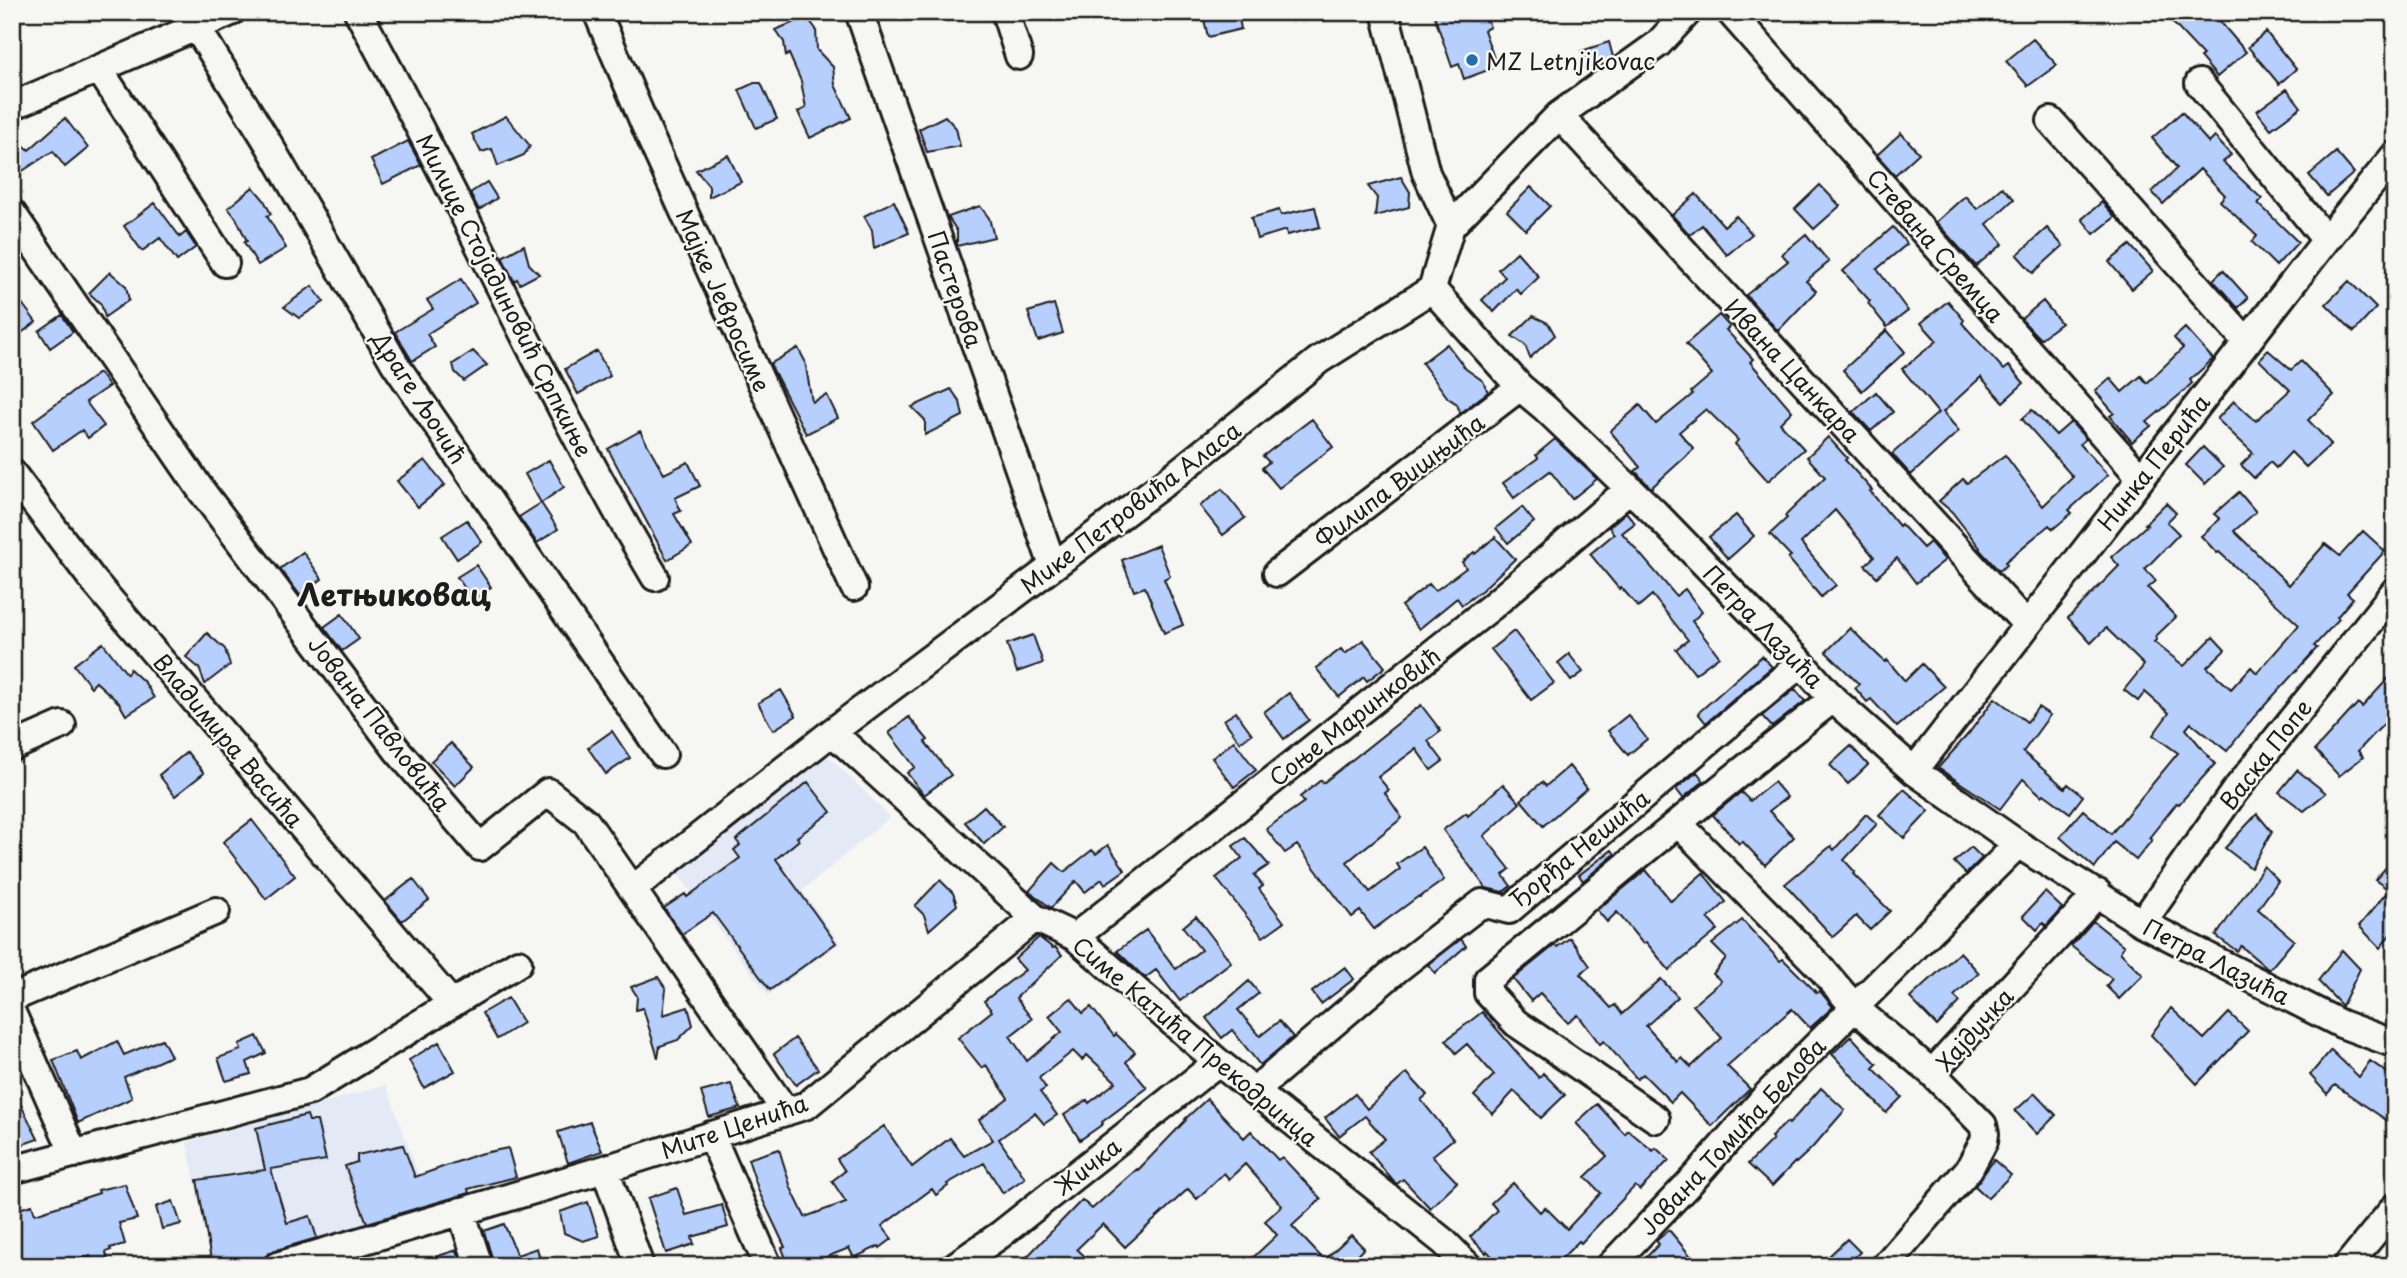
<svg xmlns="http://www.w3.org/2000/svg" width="2407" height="1278" font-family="'Playpen Sans',sans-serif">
<rect width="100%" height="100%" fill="#f6f6f2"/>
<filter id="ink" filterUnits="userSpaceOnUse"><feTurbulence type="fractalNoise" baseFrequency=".0143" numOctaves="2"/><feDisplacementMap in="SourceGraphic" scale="14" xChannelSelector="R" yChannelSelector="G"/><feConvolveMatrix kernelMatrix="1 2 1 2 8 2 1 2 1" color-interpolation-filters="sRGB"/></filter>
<g filter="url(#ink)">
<!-- built -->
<path fill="#e3eaf5" d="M823,751L890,817L802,891L840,943L768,995L674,869Z
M386,1085L433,1216L275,1266H213L187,1142Z"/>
<!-- building -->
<path fill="#b7cffd" stroke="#1c1c1c" stroke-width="2" d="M1214,12H1238L1241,29L1208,37L1203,15Z
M1433,12H1463L1465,17L1484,12L1490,27L1484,30L1494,58L1488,60L1491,69L1464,79L1459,64L1452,67Z
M2182,12H2212L2246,52L2217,77L2200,57L2203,55L2172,22Z
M807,17L816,29L817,50L833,67L835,85L851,118L810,138L798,112L806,108L801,81L789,54L786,56L784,42L775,30Z
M2266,32L2296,69L2279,84L2248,47Z
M2033,39L2057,65L2028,86L2006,61Z
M1609,42L1613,57L1590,73L1581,51Z
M754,83H761L777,119L756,128L739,90Z
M2287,89L2301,107L2271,129L2257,111Z
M2182,112L2209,143L2215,137L2231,155L2223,162L2262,199L2258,203L2298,242L2276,266L2252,242L2257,236L2220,201L2225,195L2200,169L2163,204L2152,192L2177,168L2152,138Z
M506,116L530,146L524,155L498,166L492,149L481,152L472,134Z
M945,116L956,128L960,146L927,152L919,129Z
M65,118L88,148L65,167L53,151L12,178V135L29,150Z
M1901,133L1919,153L1895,175L1877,155Z
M408,141L421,165L383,184L371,160Z
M2336,152L2354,173L2327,196L2309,175Z
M728,155L741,182L709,197V186L696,170Z
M1401,177L1410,192L1409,207L1375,216L1377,198L1368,186Z
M487,182L497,198L479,210L470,193Z
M1820,185L1840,206L1814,229L1795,209Z
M253,187L264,200L271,214L267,216L286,248L258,265L244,242L247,241L236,218L228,208Z
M1531,187L1550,206L1526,230L1507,211Z
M2002,187L2014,199L1987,224L2003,244L1976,266L1936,222L1965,196L1977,209Z
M1696,194L1724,226L1736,216L1752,234L1727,255L1702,225L1690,235L1672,215Z
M894,201L909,233L874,248L872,230L864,216Z
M2102,202L2115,217L2094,234L2082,219Z
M155,203L180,237L186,232L196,247L177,261L160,238L142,251L124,226Z
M980,206L989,218L994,237L957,246V231L948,217Z
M1315,207L1320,227L1287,235L1286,230L1257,239L1251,218L1279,210L1281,215Z
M1893,227L1907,244L1877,269L1908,311L1887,327L1868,303L1870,301L1843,271Z
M2047,228L2063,246L2033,273L2017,255Z
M1806,234L1829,262L1806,281L1816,291L1778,331L1746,295L1788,261L1782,254Z
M524,245L529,264L539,274L520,284L517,279L514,281L502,257Z
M2130,245L2153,271L2132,289L2109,262Z
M1517,252L1539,277L1521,294L1516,289L1494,312L1482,300L1505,277L1498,269Z
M2223,270L2248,298L2238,308L2213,280Z
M110,272L126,286L129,300L105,317L101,304L89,293Z
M461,279L476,303L427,334L435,347L412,361L395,332L433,309L427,300Z
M2349,281L2376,308L2354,332L2326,304Z
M312,286L324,302L299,318L284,307Z
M12,290L36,322L12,340Z
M1948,301L1964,320L1962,323L2004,370L2009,366L2024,383L2003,402L1981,377L1943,412L1959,431L1911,475L1892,454L1938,413L1902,369L1937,341L1921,323Z
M2043,301L2061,323L2040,339L2021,319Z
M1054,304L1063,333L1038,341L1028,312Z
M62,315L73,332L50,348L39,331Z
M1719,315L1730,327L1726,330L1753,359L1750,362L1792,411L1780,423L1804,449L1768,481L1735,444L1738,440L1706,409L1679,432L1694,449L1651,488L1635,471L1640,467L1610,431L1640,405L1656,424L1693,394L1691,392L1712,374L1686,344Z
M1533,316L1548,323L1555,335L1530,358L1525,345L1512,336Z
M2185,328L2213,359L2190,380L2192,383L2183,392L2147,422L2151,426L2132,442L2110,416L2114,413L2095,391L2110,378L2122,392L2141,376L2147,383L2183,348L2174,338Z
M1887,330L1905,352L1862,391L1843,370Z
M1447,344L1466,369L1483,381L1488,392L1460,413L1457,404L1448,398L1422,363Z
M798,348L805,361L812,402L827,395L838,418L806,434L770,364Z
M2268,350L2291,370L2301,361L2334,395L2308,420L2331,444L2306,467L2291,452L2276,468L2270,462L2254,478L2241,465L2253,453L2217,419L2234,401L2256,421L2290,390L2259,360Z
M473,351L487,365L464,381L455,372L453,364Z
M597,351L610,376L578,394L565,369Z
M99,373L109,386L86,402L104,426L88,438L82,430L53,450L33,421Z
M951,389L960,402L963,416L925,435V420L912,407Z
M1876,392L1893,412L1871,431L1853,412Z
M2032,410L2056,435L2071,422L2086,439L2080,444L2108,475L2069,510L2072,513L2053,529L2049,525L2005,562L2007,565L1999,571L1979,549L1980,548L1952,512L1939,501L1963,479L1967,483L2005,455L2043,506L2073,477L2022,419Z
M1312,419L1333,447L1279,488L1262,468L1269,462L1263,456Z
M640,431L664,474L688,462L700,486L675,498L681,511L674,514L692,545L667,560L608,449Z
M1828,437L1847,458L1845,460L1872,490L1870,491L1899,526L1901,524L1923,548L1930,542L1945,560L1916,583L1897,558L1877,577L1865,565L1874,557L1835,510L1801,543L1836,585L1821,597L1788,558L1791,556L1770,534L1787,518L1785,516L1825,477L1807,457Z
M1555,439L1597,479L1572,499L1550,471L1514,498L1503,483L1538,458L1536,455Z
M2203,447L2223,467L2205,484L2186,465Z
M425,460L445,485L418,507L397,481Z
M549,460L564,487L541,503L525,474Z
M1222,489L1245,518L1223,535L1200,506Z
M2239,492L2256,512L2234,531L2289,585L2325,544L2340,556L2363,531L2385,551L2347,593L2353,598L2337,617L2339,619L2314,646L2317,648L2254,717L2227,751L2191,723L2186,729L2215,764L2179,804L2177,803L2149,838L2152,840L2136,860L2114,842L2095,868L2060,837L2083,810L2111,834L2178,753L2153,735L2169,713L2145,692L2138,701L2124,690L2144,665L2106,628L2091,643L2068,618L2119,566L2111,557L2147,525L2145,524L2166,503L2176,513L2167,522L2179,534L2145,569L2156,581L2148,588L2176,617L2155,637L2157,639L2154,642L2184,666L2213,637L2225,650L2207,667L2231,689L2251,667L2257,673L2299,625L2219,552L2217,553L2201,536L2220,519L2214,514Z
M541,503L558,529L537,543L519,517Z
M1522,507L1534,522L1508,543L1496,528Z
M1626,512L1635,523L1622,533L1676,596L1685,589L1702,612L1692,621L1719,656L1695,674L1676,649L1688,640L1652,595L1638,607L1621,587L1619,589L1590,554L1614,534L1609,527Z
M1736,515L1754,536L1728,559L1709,537Z
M467,520L482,542L457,559L442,536Z
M1495,537L1515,559L1482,590L1462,605L1457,598L1419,629L1401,606L1429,584L1435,591L1466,568L1462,562L1474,552L1475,554Z
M1158,545L1170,576L1164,579L1183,625L1164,633L1145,587L1134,591L1122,560Z
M303,552L322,579L300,595L280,569Z
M476,565L491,587L473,600L457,577Z
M342,614L359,639L342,651L324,627Z
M1850,628L1885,662L1887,660L1905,681L1922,664L1944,687L1897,727L1871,699L1867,702L1855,688L1859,684L1826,652Z
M1514,631L1554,683L1531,700L1491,649Z
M207,633L225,649L230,665L205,684L199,668L186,657Z
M1033,635L1043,663L1017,672L1007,644Z
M1363,640L1385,667L1367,681L1364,677L1339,697L1316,668L1341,649L1345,654Z
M103,643L127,674L130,669L145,683L154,698L126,715L119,703L96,682L91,687L74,665Z
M1569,654L1583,672L1571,681L1558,663Z
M1762,656L1772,667L1706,723L1698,713Z
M2395,671V712L2358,751L2363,757L2339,776L2315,750L2358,703L2362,707Z
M1795,689L1805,701L1772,727L1762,716Z
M781,690L796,716L773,730L758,703Z
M1289,693L1309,720L1284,739L1264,712Z
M1995,698L2027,722L2038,707L2050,715L2023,752L2065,788L2068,784L2083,796L2070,813L2044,794L2042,796L2023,779L2000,809L1938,768L1969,733Z
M1421,705L1441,731L1428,741L1443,761L1431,770L1416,749L1378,777L1389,790L1385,793L1402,818L1347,862L1370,892L1400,869L1397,864L1422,847L1444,880L1420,897L1419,896L1374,929L1360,911L1352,917L1297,845L1285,853L1266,829L1304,802L1300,797L1321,780L1323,783Z
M1236,712L1252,734L1240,742L1224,720Z
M1628,715L1647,739L1628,755L1608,731Z
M909,717L928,740L925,742L951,775L924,795L907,773L915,767L889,733Z
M612,731L630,758L606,774L588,748Z
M1234,741L1256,770L1234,787L1212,758Z
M451,743L474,767L455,786L431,761Z
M1851,746L1868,765L1848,784L1830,765Z
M187,752L204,773L175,796L159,775Z
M1569,766L1587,788L1543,826L1521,800L1542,782L1546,786Z
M2297,770L2326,793L2304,811L2279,792Z
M1697,772L1704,781L1683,798L1676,789Z
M808,782L831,812L797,837L799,840L776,859L836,943L770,990L713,913L682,934L664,908L685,894L687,897L740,858L734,850L740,845L736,840Z
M1774,782L1787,797L1769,811L1794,837L1765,865L1742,841L1739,844L1713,815L1741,792L1750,801Z
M1503,784L1520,803L1484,836L1510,869L1503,875L1511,886L1503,892L1486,888L1443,830L1466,813L1468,816Z
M1904,789L1929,811L1904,838L1879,815Z
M984,806L1003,827L984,844L965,822Z
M1866,814L1877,824L1844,860L1855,872L1853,874L1890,911L1870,930L1856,916L1833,937L1785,884L1831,846L1834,850Z
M2257,814L2272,832L2251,868L2225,848Z
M252,820L295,876L266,899L223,842Z
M1245,838L1269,865L1254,875L1263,886L1259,889L1284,922L1263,937L1216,878L1242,858L1233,846Z
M1108,845L1125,870L1105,884L1102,879L1085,892L1076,881L1051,908L1029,891L1054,863L1064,872L1092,850L1096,854Z
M1971,847L1982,858L1966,874L1954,862Z
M1612,850L1615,854L1583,881L1579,875Z
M2395,857V928L2380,948L2359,926L2389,890L2375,880Z
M2264,866L2278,881L2258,909L2294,940L2269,970L2241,946L2237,951L2216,936Z
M1646,870L1671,901L1703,873L1726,902L1708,919L1718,930L1669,970L1646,942L1643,944L1617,912L1607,922L1597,910Z
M413,879L429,900L402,921L385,901Z
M940,880L953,893L957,905L929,930L924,915L915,906Z
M2045,892L2062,908L2046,926L2043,923L2037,930L2023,916Z
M1196,916L1231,962L1180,1001L1156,970L1145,978L1117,951L1146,930L1176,969L1201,950L1183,927Z
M1742,920L1780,961L1783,959L1817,993L1820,991L1833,1007L1810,1028L1792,1009L1727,1066L1750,1089L1712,1126L1680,1093L1671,1102L1643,1074L1637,1079L1604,1041L1600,1044L1578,1015L1568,1023L1540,993L1531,1001L1513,979L1555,945L1557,947L1570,938L1590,966L1580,974L1611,1008L1615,1005L1622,1014L1661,979L1678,997L1646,1026L1678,1062L1682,1058L1691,1067L1722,1038L1693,1005L1721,981L1713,974L1726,958L1712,944Z
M2093,921L2124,946L2120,952L2143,975L2119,999L2106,986L2112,979L2071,946Z
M1039,937L1053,948L1055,947L1062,955L1016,998L1032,1019L1010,1036L1027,1061L1062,1032L1049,1016L1071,998L1083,1013L1091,1007L1114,1036L1116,1034L1135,1052L1126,1062L1147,1088L1102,1122L1103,1124L1080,1140L1064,1115L1087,1100L1089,1103L1116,1082L1087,1055L1082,1060L1073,1051L1039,1078L1046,1088L1040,1092L1057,1115L1044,1124L1035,1113L999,1139L1025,1178L1003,1193L984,1163L947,1184L948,1186L936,1195L932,1189L882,1226L892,1239L880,1248L879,1246L854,1258L849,1248L804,1266H789L782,1248L785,1247L759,1192L748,1159L779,1149L791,1188L805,1217L846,1202L832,1181L845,1171L837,1159L884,1126L912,1167L950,1138L964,1156L993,1140L979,1120L1008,1098L986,1065L982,1068L958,1038L992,1011L984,1001L1025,970L1015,959Z
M1461,939L1466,946L1435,973L1428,965Z
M2342,950L2360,969L2342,1006L2318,981Z
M1960,952L1979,973L1954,996L1960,1002L1937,1026L1910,998Z
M1345,967L1354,979L1321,1004L1312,992Z
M658,977L666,989L663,1015L688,1007L693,1025L678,1040L660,1046L658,1058L643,1008L636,1010L637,996L631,987Z
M1249,981L1259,993L1238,1010L1260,1036L1279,1021L1293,1037L1260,1065L1232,1030L1222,1038L1206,1018Z
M508,998L523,1023L497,1039L482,1013Z
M2171,1008L2204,1039L2229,1013L2248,1031L2197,1084L2151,1035Z
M1482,1012L1539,1078L1543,1073L1565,1095L1541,1118L1514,1091L1493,1114L1474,1096L1494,1075L1467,1044L1456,1053L1446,1040Z
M257,1036L266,1053L247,1062L251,1074L226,1081L218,1058L241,1050L239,1044Z
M1851,1036L1877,1064L1873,1068L1902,1097L1886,1113L1832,1054Z
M795,1038L818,1069L796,1085L774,1054Z
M162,1039L171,1056L124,1077L132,1098L78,1123L53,1060L77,1051L81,1060L117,1041L124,1055Z
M439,1042L455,1071L424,1088L409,1060Z
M2331,1050L2359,1077L2370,1061L2395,1078V1126L2335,1085L2327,1094L2310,1075Z
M1407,1073L1427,1095L1421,1100L1453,1139L1432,1156L1457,1182L1430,1208L1403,1179L1397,1184L1393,1181L1369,1152L1385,1139L1365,1116L1339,1136L1325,1118L1355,1094L1367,1109Z
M731,1084L740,1108L709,1117L701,1092Z
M12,1087L38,1139L12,1148Z
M1821,1088L1845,1110L1812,1148L1796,1163L1795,1162L1772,1186L1748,1164L1773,1139L1771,1137L1787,1122L1789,1124Z
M2035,1093L2056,1115L2037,1134L2015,1111Z
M1207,1099L1244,1138L1251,1131L1278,1160L1282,1157L1321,1199L1292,1226L1324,1260L1351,1235L1364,1248L1347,1266H1244L1277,1235L1265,1221L1282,1206L1245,1164L1229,1179L1224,1173L1197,1199L1188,1189L1125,1247L1103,1224L1077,1249L1095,1266H1018L1082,1200L1092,1209L1137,1169L1138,1170L1186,1120L1185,1119Z
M1597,1104L1625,1134L1628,1130L1653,1151L1656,1148L1669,1160L1640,1190L1635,1186L1581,1243L1579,1241L1554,1266H1501L1487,1251L1486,1253L1470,1237L1497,1210L1491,1203L1513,1183L1540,1212L1545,1207L1567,1229L1601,1193L1585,1177L1607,1156L1576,1123Z
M307,1115L309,1121H317L326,1160L271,1169L287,1223L310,1216L317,1238L273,1251L264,1258L247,1262L248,1266H212L197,1180L265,1170L256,1128Z
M590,1122L602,1151L568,1163L558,1132Z
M403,1145L415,1177L479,1154L508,1148L516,1177L468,1189L469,1193L367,1223L345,1166L357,1162V1155Z
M1994,1160L2011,1175L1988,1198L1975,1186Z
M125,1184L137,1219L119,1223L125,1244L110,1248L111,1250L106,1252L109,1266H92L90,1256L56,1266H18L12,1242V1211L32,1205L35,1214L99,1193L98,1190Z
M677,1188L686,1215L722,1205L728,1227L692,1237L694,1244L666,1253L648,1198Z
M173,1201L181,1224L162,1229L156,1207Z
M588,1202L599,1236L583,1241L564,1233L560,1212Z
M504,1224L517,1255L537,1248L542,1266H494L484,1231Z
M1669,1230L1699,1266H1638L1659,1244L1656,1241Z
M1847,1239L1860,1252L1846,1266H1838L1829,1256Z
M457,1250L462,1266H419V1262Z"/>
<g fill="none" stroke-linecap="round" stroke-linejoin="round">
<defs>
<path id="minor" d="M358,12C461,198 546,394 655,577
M597,12L650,137L854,587
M859,12L1053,566
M1005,12L1019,56
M1385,12L1426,173L1451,226L1432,289L1520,387L1545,408L1654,512L1801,663L1833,699L1914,771L2018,844L2142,923L2341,1024L2395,1044
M1730,12L2141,478
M197,28L268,143L395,364L663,754
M99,69L225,263
M2199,83L2326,240
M12,106L231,12
M1559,115L2027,625
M2051,121L2247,342
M12,213L201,490L397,750L480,847L548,792L586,822L786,1112
M1451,226L1559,115L1658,44L1688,12
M12,473L92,579L452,1004
M1277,573L1520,387
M832,732L1035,918L1075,937L1218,1062L1444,1242L1468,1266
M12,747L62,725
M1914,771L2326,240L2395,155
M1679,824L1819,966L1855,1008L1932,1073L1983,1125L1985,1134L1984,1141L1969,1169L1885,1266
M634,888L832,732L1171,478L1319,360L1432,289
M2142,923L2234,792L2395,591
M1075,937L1491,607L1628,490
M12,998L216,911
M12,1013L74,1154
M1932,1073L2098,893
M1254,1091L1396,970L1482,903L1509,910L1801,663
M1656,1119L1516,1023L1488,993V979C1603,886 1716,789 1833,699
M711,1135L768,1266
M605,1169L640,1266
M12,1170L310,1091L518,963
M461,1211L479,1266
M277,1266L605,1169L807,1105L1035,918
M955,1266L1000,1235L1218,1062
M1610,1266L1696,1176L1767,1095L2018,844
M2347,1266L2395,1207"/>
</defs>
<!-- minor casing -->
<use href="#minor" stroke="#1c1c1c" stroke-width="32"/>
<!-- minor -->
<use href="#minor" stroke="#f6f6f2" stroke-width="26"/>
</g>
</g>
<!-- markers -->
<circle fill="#1f6fb2" stroke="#f6f6f2" stroke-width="2.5" cx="1472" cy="60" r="7"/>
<g text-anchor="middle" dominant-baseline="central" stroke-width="5" stroke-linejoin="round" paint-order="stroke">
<!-- poi labels -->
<g font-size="23" fill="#1c1c1c" stroke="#f6f6f2" text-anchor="start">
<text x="1486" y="60">MZ Letnjikovac</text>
</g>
<!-- street labels -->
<g font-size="23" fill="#1c1c1c" stroke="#f6f6f2">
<text transform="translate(1936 245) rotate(49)">Стевана Сремца</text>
<text transform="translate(956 289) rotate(71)">Пастерова</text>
<text transform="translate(505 295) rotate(63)">Милице Стојадиновић Српкиње</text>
<text transform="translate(724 300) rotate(66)">Мајке Јевросиме</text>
<text transform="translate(1793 370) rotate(47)">Ивана Цанкара</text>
<text transform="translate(420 397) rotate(57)">Драге Љочић</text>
<text transform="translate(2153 462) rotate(-52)">Нинка Перића</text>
<text transform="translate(1399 480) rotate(-37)">Филипа Вишњића</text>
<text transform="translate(1130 507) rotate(-37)">Мике Петровића Аласа</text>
<text transform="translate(1764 626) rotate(46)">Петра Лазића</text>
<text transform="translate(1354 716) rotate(-38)">Соње Маринковић</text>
<text transform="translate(380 723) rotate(52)">Јована Павловића</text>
<text transform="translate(229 740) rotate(50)">Владимира Васића</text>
<text transform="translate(2265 754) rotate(-52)">Васка Попе</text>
<text transform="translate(1579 848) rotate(-39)">Ђорђа Нешића</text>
<text transform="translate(2217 961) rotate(27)">Петра Лазића</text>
<text transform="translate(1974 1029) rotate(-48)">Хајдучка</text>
<text transform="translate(1196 1041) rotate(40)">Симе Катића Прекодринца</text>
<text transform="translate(734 1126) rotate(-19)">Мите Ценића</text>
<text transform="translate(1732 1136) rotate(-47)">Јована Томића Белова</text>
<text transform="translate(1087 1166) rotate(-38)">Жичка</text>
</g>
<!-- district labels -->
<g font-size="30" font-weight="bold" fill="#1c1c1c" stroke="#f6f6f2">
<text x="394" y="593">Летњиковац</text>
</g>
</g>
<!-- margin -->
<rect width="2407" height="1278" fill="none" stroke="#f6f6f2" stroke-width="42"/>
<rect x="21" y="21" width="2365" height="1236" fill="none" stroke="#1c1c1c" stroke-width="2.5" filter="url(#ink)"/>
</svg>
